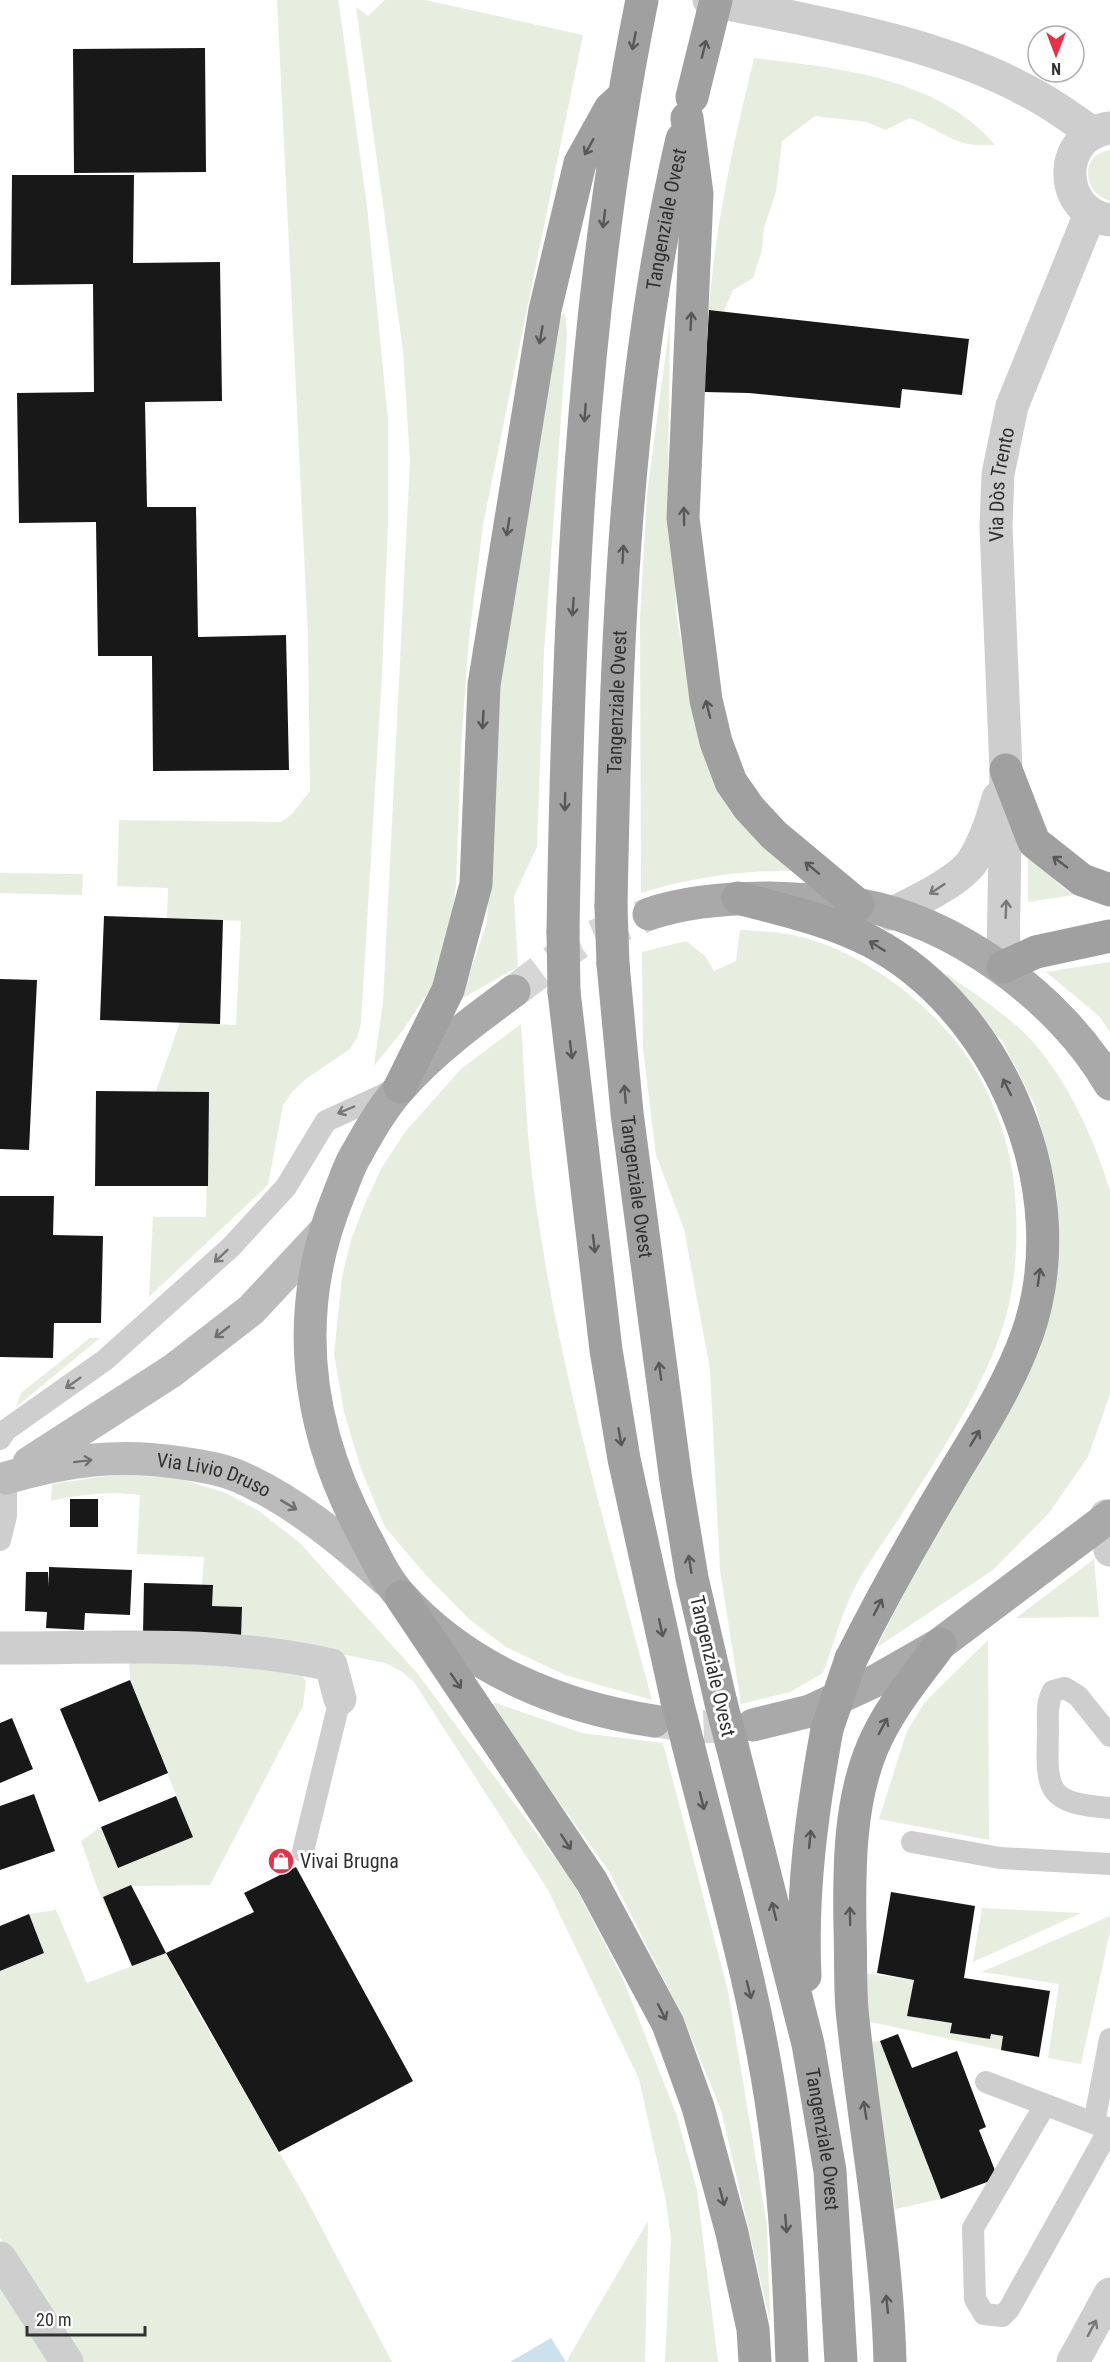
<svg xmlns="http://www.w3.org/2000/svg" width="1110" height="2362" font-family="'Roboto Condensed',sans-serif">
<rect width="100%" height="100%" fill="#fff"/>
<!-- green -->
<path fill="#e7eedf" d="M277,0H338L339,4L367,206L388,420V523L382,673L361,1023L357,1038L350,1049L307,1078L292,1092L283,1105L268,1185L149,1297L153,1217H206L208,1092L156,1091L180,1022L236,1025L241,921L167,918L168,888L117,886L119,820L281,822L292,814L310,791L308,636Z
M385,0H425L583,35L483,525L469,638L461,747L456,885L451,926L431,988L403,1030L374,1066L383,1003L410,461L403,351L356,7L368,16Z
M754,58C837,68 938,77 995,145C954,148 945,132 910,118L885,130L867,122L815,116L782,141L776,192L764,228L762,250L753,278L733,290L724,311L709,310C715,225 734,141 754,58Z
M1110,150V201C1082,192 1079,155 1110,150Z
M565,313L567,334L544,652L537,847L514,896L518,967L461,999L487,922L498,679L557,319Z
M670,322L668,469L677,619L696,717L793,871C740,870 691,878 641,893L640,619L647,494Z
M1028,853L1063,888L1074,895L1028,902Z
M0,873L83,874L82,895L0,893Z
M740,930C755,931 772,931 787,934C849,944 914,991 953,1038C988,1080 1011,1139 1015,1194C1018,1234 1017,1277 1006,1316C988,1383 937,1458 900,1517C885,1540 867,1564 854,1589C841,1615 833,1646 823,1673L790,1692L741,1704L720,1570L710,1369L684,1229L656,1155L643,1049L642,952L686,941L705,956L714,971L736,961Z
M1110,962V1032L1099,1016L1046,972Z
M947,974C971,991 996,1008 1018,1027C1061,1065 1094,1136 1110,1191V1394L1088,1457L1049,1513L993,1570L876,1648L933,1538L1007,1414L1040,1350L1055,1288L1057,1195L1036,1107L1002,1041L939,976Z
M521,1024C525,1084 527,1145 536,1205C560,1373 608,1536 652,1700L565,1675L506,1647L469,1619L425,1574L385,1527L361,1469L344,1412L334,1354L342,1277L351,1240L364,1206L381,1169L405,1132L461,1069Z
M90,1338H100L16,1407L21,1393Z
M133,1472L174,1477L226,1493L259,1511L300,1543L417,1673L572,1881L623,1979L677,2116L697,2190L718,2362H665L671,2238L666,2201L639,2079L548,1890L414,1682L401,1671L385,1663L301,1646L241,1638L242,1607L212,1606L213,1585H202L204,1557L137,1554L140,1495C109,1491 82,1494 51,1501L52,1484Z
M1094,1559L1099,1617L1016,1618Z
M988,1640L989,1840L879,1819L907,1731L925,1702Z
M129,1662L218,1663L297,1670L306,1681L303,1706L210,1885L131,1886L188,1995L308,2202L392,2362H82L0,2238V1971L44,1953L29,1914L56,1910L87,1983L132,1966L96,1885L81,1841L101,1827L118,1868L193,1837L130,1680Z
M496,1703L582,1733L663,1743L728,1991L767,2226L770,2321L721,2110L685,2022L609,1871L489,1705Z
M982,1908L1081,1913L973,1962Z
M1110,1916V1932L1081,2064L1048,2058L1059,1984L982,1972Z
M864,1973L914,1980L907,2016L952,2023L951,2033L990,2039L991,2034L1003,2036L1001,2050L866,2021Z
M880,2041L941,2199L895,2209L869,2042Z
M648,2221L645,2362H566Z
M0,2284L50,2362H0Z"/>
<!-- water -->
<path fill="#cbe1ee" d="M551,2338L566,2362H510Z"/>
<!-- building -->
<path fill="#181818" d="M205,48L206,172L74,173L73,49Z
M12,175H134L133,263L220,262L222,401L145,402L147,507H196L198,637L286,635L289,770L153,771L152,656H98L96,522L19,523L17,393L94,392L93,284L11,285Z
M709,310L969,339L962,395L902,389L900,408L749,393L704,392Z
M104,916L223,920L220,1024L100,1020Z
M0,979L37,980L29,1150L0,1149Z
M96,1091L209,1092L208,1186H95Z
M0,1196H54L53,1235L103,1236L101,1323H54L53,1358L0,1357Z
M70,1499H98V1527H70Z
M49,1567L132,1570L130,1615L85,1613L84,1630L46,1628L47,1612L25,1611L26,1572H48L49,1586Z
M144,1583L213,1585L212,1606L242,1607L241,1638L143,1633Z
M130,1680L168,1773L99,1802L60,1709Z
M12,1718L33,1769L0,1783V1723Z
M34,1794L55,1851L0,1870V1806Z
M176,1796L193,1837L118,1868L101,1827Z
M296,1867L413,2081L279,2152L166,1953L254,1912L244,1893Z
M131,1885L166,1953L132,1966L103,1897Z
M891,1892L975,1906L964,1978L1050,1991L1039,2057L1001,2050L1003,2036L991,2034L990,2039L950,2033L952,2023L907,2016L914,1980L877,1973Z
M29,1914L44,1953L0,1971V1926Z
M898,2034L912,2068L957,2051L986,2127L979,2130L998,2178L941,2199L880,2041Z"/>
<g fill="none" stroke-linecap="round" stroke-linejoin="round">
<!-- primary-tunnel -->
<path stroke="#d6d6d6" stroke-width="33" stroke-dasharray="33 16" stroke-linecap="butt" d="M514,991L578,943L649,914
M655,1721L699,1727L753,1725"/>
<!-- service -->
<path stroke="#cecece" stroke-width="22" d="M0,1439L6,1430L105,1360L231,1247L286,1187L326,1121L396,1089
M0,1540L6,1516V1478
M1110,1736L1078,1696L1065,1688L1053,1691C1046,1702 1048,1719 1048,1732C1046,1792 1047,1803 1110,1808
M912,1842L1000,1858L1110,1864
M303,1851L340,1699
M986,2082L1109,2129
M1045,2105L973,2228L975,2299L984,2314L1002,2316L1009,2309L1110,2128
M1094,2123L1110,2039"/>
<!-- minor -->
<g stroke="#cecece" stroke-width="33">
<path d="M709,0C818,23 942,41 1040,98C1058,108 1075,121 1093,133"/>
<path d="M1110,128C1056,134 1057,213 1110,220"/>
<path d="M891,914C913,903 958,882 972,862C985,842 992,820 998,798"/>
<path id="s1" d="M1003,967L1006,770L996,527L998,474L1012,406L1090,214"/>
<path d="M1106,1516L1110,1550"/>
<path d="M0,1648C111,1648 223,1640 331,1665L340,1699"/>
<path d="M0,2258L67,2362"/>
<path d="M1073,2362L1110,2294"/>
</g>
<!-- secondary -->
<g stroke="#bbb" stroke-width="33">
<path d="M29,1463L172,1371L251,1310L324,1232"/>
<path id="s2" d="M6,1478C67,1460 119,1453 182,1463C202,1466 222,1469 240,1477C293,1500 344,1542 386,1580"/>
</g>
<!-- primary -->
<path stroke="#a9a9a9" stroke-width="33" d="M649,914C687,901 730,898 770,898C799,899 828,900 856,904C955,921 1060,998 1110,1084
M514,991C476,1019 432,1051 401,1087C384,1105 369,1131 357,1153C349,1165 345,1180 339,1194C291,1311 305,1427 365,1537C376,1557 385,1579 401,1596C466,1668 559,1707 654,1721
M753,1725L810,1711L877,1680L940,1644L1110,1516"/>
<!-- trunk -->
<g stroke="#a0a0a0" stroke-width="33">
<path d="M687,118L697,194L683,518L706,700L716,742L731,782L749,808L774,835L858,905"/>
<path d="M1006,770L1034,842L1082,880L1110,890"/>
<path d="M738,898C784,910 830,920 872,942C1003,1012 1077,1194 1027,1335C1008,1388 976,1436 947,1485C913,1542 881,1599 851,1659"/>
<path id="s3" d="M611,906C616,649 624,390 682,139"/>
<path d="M563,932C568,619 580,307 642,0"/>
<path id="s4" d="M613,964L627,1113L676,1481L692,1578L721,1703"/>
<path d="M1003,967L1036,952L1110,936"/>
<path d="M564,992L606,1350L624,1459L677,1701"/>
<path d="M400,1087L448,990L476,884L484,685L545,310L580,163L610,109L622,98"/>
<path d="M401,1597L592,1882L668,2024L698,2107L732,2233L753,2329L755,2362"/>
<path d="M688,1744C719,1869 757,1994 774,2121C786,2201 789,2281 792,2362"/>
<path id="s5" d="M732,1745L808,2044L830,2171L841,2362"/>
<path d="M805,1976C801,1892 812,1812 827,1729"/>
<path d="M890,2362C887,2244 864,2128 852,2010C850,1984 851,1956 850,1929C849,1869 849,1802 873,1746C889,1708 917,1676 940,1644"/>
</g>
<!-- trunk-bridge -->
<path stroke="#a0a0a0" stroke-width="33" d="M692,97L716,0
M611,906L613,964
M563,932L564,992
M677,1701L688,1744
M721,1703L732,1745
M827,1729L851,1659"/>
</g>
<!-- one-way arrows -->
<defs><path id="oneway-shaft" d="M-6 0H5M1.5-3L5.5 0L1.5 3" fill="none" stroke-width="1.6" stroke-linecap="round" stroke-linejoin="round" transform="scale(1.5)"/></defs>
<g stroke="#585858">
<use href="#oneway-shaft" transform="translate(634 41) rotate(101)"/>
<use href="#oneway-shaft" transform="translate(704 49) rotate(-76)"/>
<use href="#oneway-shaft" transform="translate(589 147) rotate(119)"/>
<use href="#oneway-shaft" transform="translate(604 219) rotate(97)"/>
<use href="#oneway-shaft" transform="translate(691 321) rotate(-87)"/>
<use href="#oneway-shaft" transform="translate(541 335) rotate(100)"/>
<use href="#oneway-shaft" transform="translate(585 413) rotate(94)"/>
<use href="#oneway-shaft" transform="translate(684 516) rotate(-91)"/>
<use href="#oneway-shaft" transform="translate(508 527) rotate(99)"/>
<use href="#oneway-shaft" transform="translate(623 554) rotate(-87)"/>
<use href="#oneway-shaft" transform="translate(573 607) rotate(94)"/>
<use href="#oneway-shaft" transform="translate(708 709) rotate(-104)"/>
<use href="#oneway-shaft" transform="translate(483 720) rotate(93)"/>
<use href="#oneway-shaft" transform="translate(565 802) rotate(91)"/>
<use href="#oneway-shaft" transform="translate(1060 862) rotate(-143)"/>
<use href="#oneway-shaft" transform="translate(812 868) rotate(-141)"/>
<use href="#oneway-shaft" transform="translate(877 946) rotate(-148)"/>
<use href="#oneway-shaft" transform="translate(571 1050) rotate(83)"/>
<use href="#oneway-shaft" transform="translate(1007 1087) rotate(-116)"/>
<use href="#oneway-shaft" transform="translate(625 1094) rotate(-95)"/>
<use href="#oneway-shaft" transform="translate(594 1244) rotate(83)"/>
<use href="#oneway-shaft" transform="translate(1039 1277) rotate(-82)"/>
<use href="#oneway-shaft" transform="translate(660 1371) rotate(-98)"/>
<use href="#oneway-shaft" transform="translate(620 1437) rotate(80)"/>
<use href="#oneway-shaft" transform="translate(975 1438) rotate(-59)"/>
<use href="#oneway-shaft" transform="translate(690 1564) rotate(-99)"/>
<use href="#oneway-shaft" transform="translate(878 1607) rotate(-63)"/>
<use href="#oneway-shaft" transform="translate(661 1628) rotate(78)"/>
<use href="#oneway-shaft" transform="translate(456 1681) rotate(55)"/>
<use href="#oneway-shaft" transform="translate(883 1726) rotate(-62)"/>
<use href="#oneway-shaft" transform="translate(702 1801) rotate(76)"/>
<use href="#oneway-shaft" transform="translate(810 1839) rotate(-84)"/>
<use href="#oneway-shaft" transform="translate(566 1842) rotate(57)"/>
<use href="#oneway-shaft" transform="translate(774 1911) rotate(-104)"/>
<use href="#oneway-shaft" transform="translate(850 1916) rotate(-91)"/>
<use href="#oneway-shaft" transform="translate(749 1990) rotate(76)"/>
<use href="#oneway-shaft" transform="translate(662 2012) rotate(63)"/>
<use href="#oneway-shaft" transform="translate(865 2110) rotate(-99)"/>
<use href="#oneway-shaft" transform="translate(722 2197) rotate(75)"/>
<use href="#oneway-shaft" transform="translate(786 2224) rotate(85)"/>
<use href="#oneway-shaft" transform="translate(887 2304) rotate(-96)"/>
</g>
<g stroke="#787878">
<use href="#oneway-shaft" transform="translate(937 889) rotate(146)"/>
<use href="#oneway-shaft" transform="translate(1006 909) rotate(-88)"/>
<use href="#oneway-shaft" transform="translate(346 1110) rotate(157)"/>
<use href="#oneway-shaft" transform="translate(221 1256) rotate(137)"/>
<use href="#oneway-shaft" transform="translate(73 1383) rotate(145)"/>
<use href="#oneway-shaft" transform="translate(1092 2328) rotate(-62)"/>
</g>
<g stroke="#6f6f6f">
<use href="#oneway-shaft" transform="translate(222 1332) rotate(142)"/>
<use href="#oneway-shaft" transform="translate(83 1461) rotate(-7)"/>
<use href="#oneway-shaft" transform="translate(289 1505) rotate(31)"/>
</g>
<!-- icons -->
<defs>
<symbol id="shop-disc" viewBox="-11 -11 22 22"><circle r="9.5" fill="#ea3044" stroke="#fff"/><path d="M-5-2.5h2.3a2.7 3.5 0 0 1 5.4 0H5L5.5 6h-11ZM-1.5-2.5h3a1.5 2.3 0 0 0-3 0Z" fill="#fff"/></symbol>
</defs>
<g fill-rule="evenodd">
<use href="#shop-disc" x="266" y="1846" width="30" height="30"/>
</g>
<g text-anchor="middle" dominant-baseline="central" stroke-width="6" stroke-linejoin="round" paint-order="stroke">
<!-- street labels -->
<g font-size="20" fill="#313131" stroke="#fff">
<text stroke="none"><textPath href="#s3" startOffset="690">Tangenziale Ovest</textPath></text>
<text stroke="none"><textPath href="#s1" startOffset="483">Via Dòs Trento</textPath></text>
<text stroke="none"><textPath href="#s3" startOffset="204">Tangenziale Ovest</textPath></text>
<text stroke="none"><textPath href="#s4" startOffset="224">Tangenziale Ovest</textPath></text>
<text stroke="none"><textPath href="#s2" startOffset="212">Via Livio Druso</textPath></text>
<text transform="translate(713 1666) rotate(77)">Tangenziale Ovest</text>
<text stroke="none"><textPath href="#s5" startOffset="405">Tangenziale Ovest</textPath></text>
</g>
<!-- poi labels -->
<g font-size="20" fill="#313131" stroke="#fff" text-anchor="start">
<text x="300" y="1861">Vivai Brugna</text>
</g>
</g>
<!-- north arrow -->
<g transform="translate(1056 54) rotate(180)"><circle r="28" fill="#ffffff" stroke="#adadad" stroke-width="1.5"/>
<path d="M0-4.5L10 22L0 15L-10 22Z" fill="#ea3044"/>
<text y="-9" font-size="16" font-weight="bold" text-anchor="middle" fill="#313131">N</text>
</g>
<!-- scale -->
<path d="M27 2326v9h118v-9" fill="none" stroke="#313131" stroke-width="3"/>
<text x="36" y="2326" font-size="18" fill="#313131" stroke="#ffffff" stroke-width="4.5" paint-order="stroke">20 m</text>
</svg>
